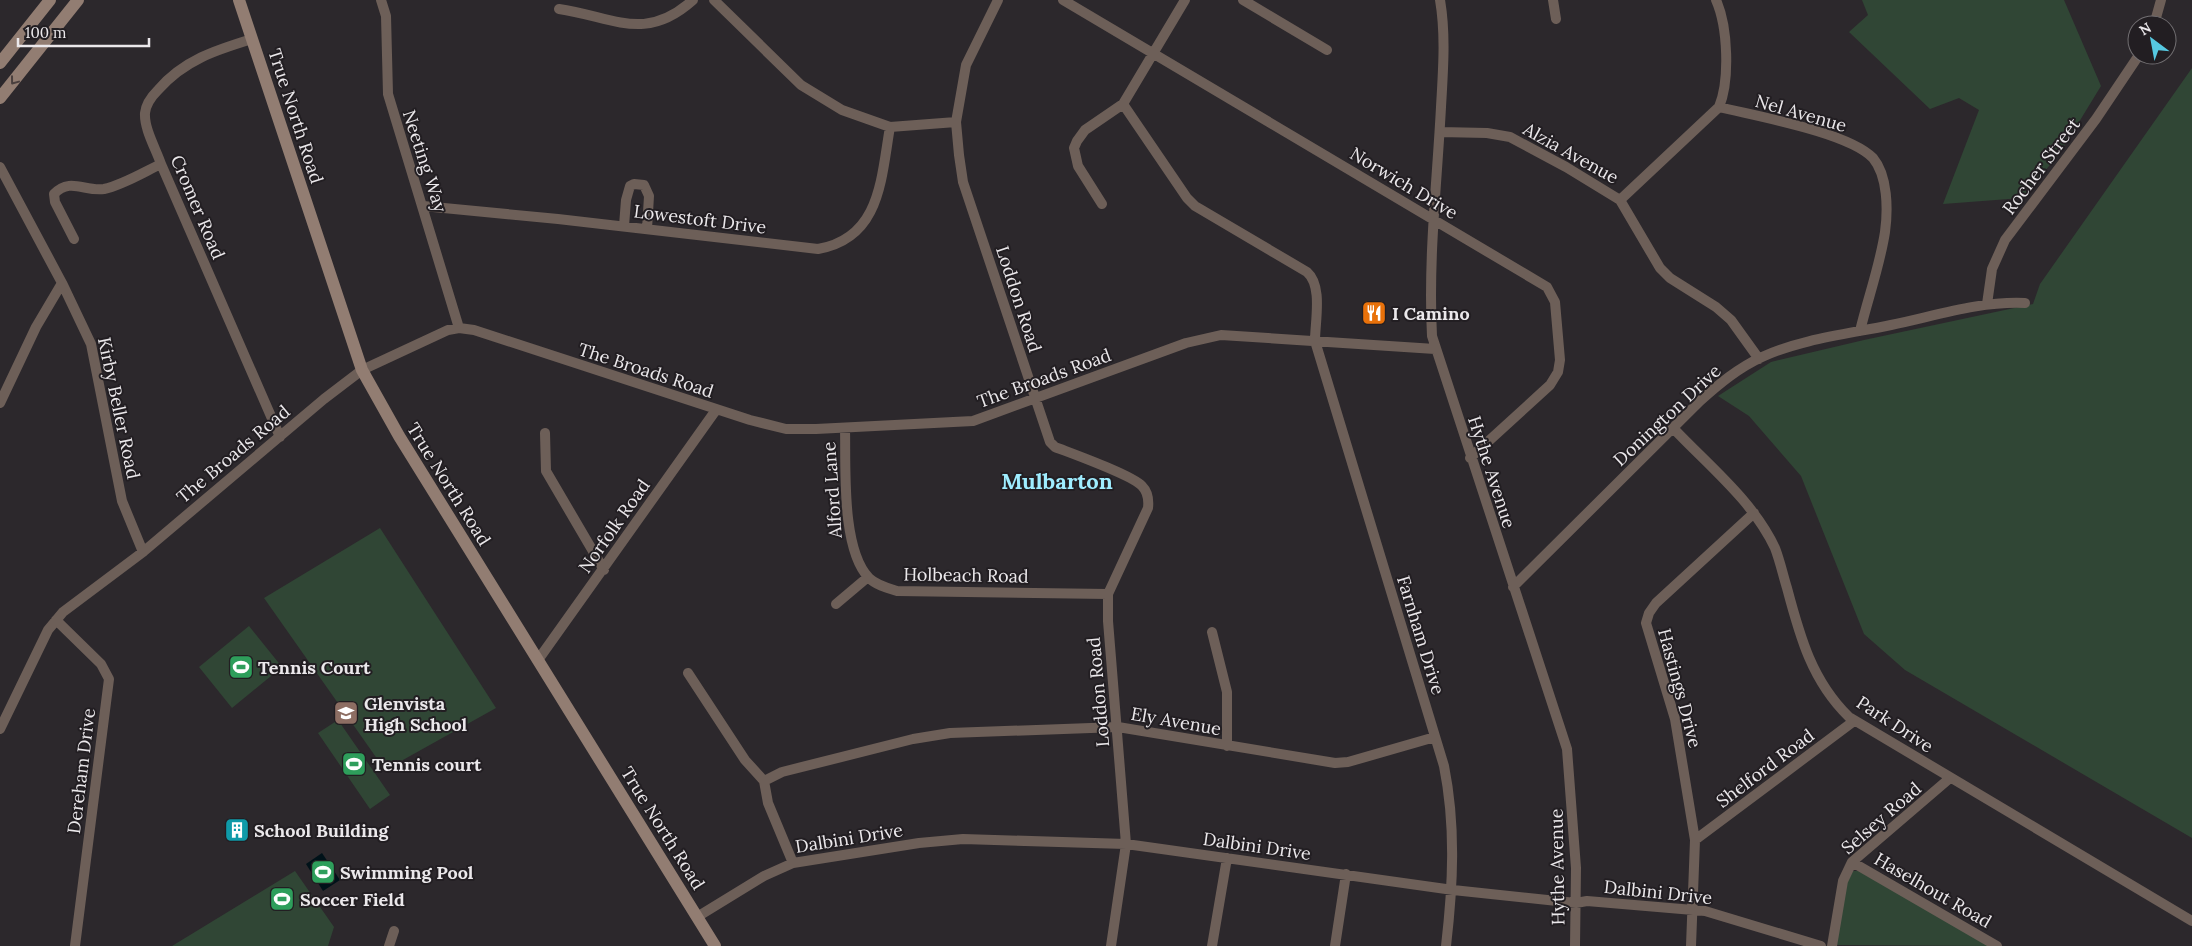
<svg xmlns="http://www.w3.org/2000/svg" width="2192" height="946" font-family="Lora,serif">
<rect width="100%" height="100%" fill="#2c282c"/>
<!-- green -->
<path fill="#304635" d="M1862,0H2064L2101,86L2060,153L2022,198L1943,204L1979,110L1959,98L1930,109L1849,32L1868,15Z
M2192,68V838L1905,670L1864,634L1801,476L1749,416L1718,396L1771,362L1864,340L2033,304L2040,284Z
M380,528L496,708L385,770L264,598Z
M249,626L282,667L232,708L199,667Z
M338,720L390,795L370,809L318,733Z
M295,871L334,927L328,946H172Z
M1853,871H1859L1990,946L1837,945L1842,891Z"/>
<!-- water -->
<path fill="#001219" d="M322,853L340,880L323,891L306,864Z"/>
<g fill="none" stroke-linecap="round" stroke-linejoin="round">
<!-- street -->
<path stroke="#6d5f58" stroke-width="10" d="M381,0L386,16L388,94L459,328
M714,0L801,85L842,110L890,127L956,122
M998,0L966,65L956,122L959,155L963,182L1050,442L1055,447C1073,454 1132,475 1142,486C1148,492 1149,499 1148,508L1108,594V621L1126,844L1111,946
M1063,0L1547,287L1555,302L1560,360L1558,372L1550,385L1470,458
M1243,0L1327,50
M1440,0C1446,35 1443,71 1441,107C1437,183 1428,259 1432,336L1567,749L1576,868L1575,946
M1553,0L1556,19
M559,9C614,17 645,43 693,0
M2154,25L2161,0
M252,39C216,50 184,60 158,90C152,96 146,103 145,113C144,129 156,149 161,164L280,437
M1123,104L1187,198L1195,206L1307,272C1323,286 1315,321 1315,341L1444,766C1456,826 1453,886 1446,946
M1719,107C1755,116 1848,132 1873,158C1888,176 1888,210 1885,232C1880,265 1868,298 1860,331
M1440,132L1487,133L1510,137L1566,167L1620,200L1660,268L1670,278L1716,307L1731,320L1759,359
M0,167L62,283L91,344L122,501L143,552
M1620,200L1719,107C1730,80 1728,27 1716,0
M1102,204L1078,166L1074,148L1077,141L1085,130L1123,104L1185,0
M423,206L558,219L818,249C881,238 881,178 890,127
M624,226L626,200L630,186L634,184L644,185L649,196L647,229
M74,239L55,202L54,194C70,177 85,192 104,189C123,185 144,172 161,164
M1987,304L1992,269L2005,240L2096,119L2139,55
M0,403L36,327L62,283
M845,428C846,467 841,549 869,578C876,585 887,588 897,591L1108,594
M1674,429C1709,466 1753,501 1775,548C1780,561 1783,575 1787,588C1800,637 1812,681 1849,717L2192,921
M545,433L546,471L604,570
M1513,587L1700,401C1719,384 1738,368 1762,357C1801,339 1848,334 1891,325C1935,316 1979,301 2025,303
M836,604L868,577
M56,620L101,664L109,679L75,946
M1212,632L1227,692V746
M538,660L716,410
M688,673L745,760L764,781L768,803L793,863
M0,729L48,630L63,612L143,552L324,399L362,370L448,330L459,328L474,330L750,420L786,429H816L973,421L1186,343L1221,335L1435,349
M764,781L782,772L913,739L950,733L1118,727L1335,763L1348,762L1435,737
M1695,840L1854,721
M1852,862L1997,946
M697,917L764,876L793,863L919,843L963,839L1126,844L1453,890L1576,903L1587,901L1705,911L1821,946
M389,946L394,931
M1212,946L1227,858
M1335,946L1346,874
M1691,946L1695,840L1675,719L1646,623L1649,613L1656,603L1754,513
M1832,946L1843,881L1852,862L1950,778"/>
<!-- secondary -->
<path stroke="#927d72" stroke-width="12" d="M239,0L362,370L399,436L715,946
M0,63L50,0
M0,98L78,0"/>
</g>
<!-- one-way arrows -->
<defs><path id="oneway-chevron" d="M-2-3.5L2.5 0L-2 3.5" fill="none" stroke-width="1.6" stroke-linecap="round" stroke-linejoin="round" transform="scale(1.25)"/></defs>
<use stroke="#493f3e" href="#oneway-chevron" transform="translate(14 81) rotate(127)"/>
<!-- icons -->
<defs>
<symbol id="restaurant-square" viewBox="-11 -11 22 22"><rect x="-9" y="-9" width="18" height="18" rx="4" fill="#e8710a" stroke="#221e22"/><path d="M-5-6h1v4h1v-4h1v4h1v-4h1v5L-1.5 .5V6h-2V.5L-5-1ZM5-6V6H3V1.5H1.5Q1.5-4 5-6Z" fill="#fff"/></symbol>
<symbol id="stadium-square" viewBox="-11 -11 22 22"><rect x="-9" y="-9" width="18" height="18" rx="4" fill="#2e9e5b" stroke="#221e22"/><path d="M0-5a6.5 5 0 1 0 0 10a6.5 5 0 1 0 0-10ZM-3.5-1.8h7v3.6h-7Z" fill="#fff"/></symbol>
<symbol id="school-square" viewBox="-11 -11 22 22"><rect x="-9" y="-9" width="18" height="18" rx="4" fill="#8d6e63" stroke="#221e22"/><path d="M0-5L7-2L0 1L-7-2ZM-4 1L0 2.5L4 1V4Q0 6-4 4Z" fill="#fff"/></symbol>
<symbol id="building-square" viewBox="-11 -11 22 22"><rect x="-9" y="-9" width="18" height="18" rx="4" fill="#0f9aa8" stroke="#221e22"/><path d="M-4-6H4V6H1V3H-1V6H-4ZM-2.5-4.3h1.7v1.8h-1.7ZM.8-4.3h1.7v1.8H.8ZM-2.5-1h1.7V.8h-1.7ZM.8-1h1.7V.8H.8Z" fill="#fff"/></symbol>
</defs>
<g fill-rule="evenodd">
<use href="#restaurant-square" x="1360" y="299" width="28" height="28"/>
<use href="#stadium-square" x="227" y="653" width="28" height="28"/>
<use href="#school-square" x="332" y="699" width="28" height="28"/>
<use href="#stadium-square" x="340" y="750" width="28" height="28"/>
<use href="#building-square" x="223" y="816" width="28" height="28"/>
<use href="#stadium-square" x="309" y="858" width="28" height="28"/>
<use href="#stadium-square" x="268" y="885" width="28" height="28"/>
</g>
<g text-anchor="middle" dominant-baseline="central" stroke-width="4" stroke-linejoin="round" paint-order="stroke">
<!-- street labels -->
<g font-size="18" fill="#ebe8eb" stroke="#221e22">
<text transform="translate(1801 113) rotate(16)">Nel Avenue</text>
<text transform="translate(296 116) rotate(72)">True North Road</text>
<text transform="translate(1571 153) rotate(29)">Alzia Avenue</text>
<text transform="translate(425 161) rotate(72)">Neeting Way</text>
<text transform="translate(2041 166) rotate(-53)">Rocher Street</text>
<text transform="translate(1404 183) rotate(31)">Norwich Drive</text>
<text transform="translate(198 207) rotate(67)">Cromer Road</text>
<text transform="translate(700 219) rotate(7)">Lowestoft Drive</text>
<text transform="translate(1019 299) rotate(72)">Loddon Road</text>
<text transform="translate(646 370) rotate(18)">The Broads Road</text>
<text transform="translate(1044 378) rotate(-20)">The Broads Road</text>
<text transform="translate(119 408) rotate(78)">Kirby Beller Road</text>
<text transform="translate(1667 415) rotate(-43)">Donington Drive</text>
<text transform="translate(233 454) rotate(-40)">The Broads Road</text>
<text transform="translate(1492 472) rotate(72)">Hythe Avenue</text>
<text transform="translate(449 484) rotate(58)">True North Road</text>
<text transform="translate(832 490) rotate(-94)">Alford Lane</text>
<text transform="translate(614 526) rotate(-55)">Norfolk Road</text>
<text transform="translate(966 575) rotate(1)">Holbeach Road</text>
<text transform="translate(1421 635) rotate(73)">Farnham Drive</text>
<text transform="translate(1680 688) rotate(75)">Hastings Drive</text>
<text transform="translate(1098 692) rotate(-95)">Loddon Road</text>
<text transform="translate(1176 721) rotate(10)">Ely Avenue</text>
<text transform="translate(1895 724) rotate(33)">Park Drive</text>
<text transform="translate(1765 768) rotate(-37)">Shelford Road</text>
<text transform="translate(81 771) rotate(-83)">Dereham Drive</text>
<text transform="translate(1881 818) rotate(-41)">Selsey Road</text>
<text transform="translate(663 828) rotate(58)">True North Road</text>
<text transform="translate(849 838) rotate(-9)">Dalbini Drive</text>
<text transform="translate(1257 846) rotate(8)">Dalbini Drive</text>
<text transform="translate(1557 867) rotate(-91)">Hythe Avenue</text>
<text transform="translate(1933 890) rotate(30)">Haselhout Road</text>
<text transform="translate(1658 892) rotate(6)">Dalbini Drive</text>
</g>
<!-- poi labels -->
<g font-size="18" font-weight="bold" fill="#ebe8eb" stroke="#221e22" text-anchor="start">
<text x="1392" y="313">I Camino</text>
<text x="258" y="667">Tennis Court</text>
<text x="364" y="703">Glenvista<tspan x="364" dy="21">High School</tspan></text>
<text x="372" y="764">Tennis court</text>
<text x="254" y="830">School Building</text>
<text x="340" y="872">Swimming Pool</text>
<text x="300" y="899">Soccer Field</text>
</g>
<!-- district labels -->
<g font-size="22" font-weight="bold" fill="#9fedff" stroke="#221e22">
<text x="1057" y="481">Mulbarton</text>
</g>
</g>
<!-- north arrow -->
<g transform="translate(2152 40) rotate(328)"><circle r="24" fill="#221e22" stroke="#726f72"/>
<path d="M0-4L9 19L0 12L-9 19Z" fill="#56c9e1"/>
<text y="-8" font-size="14" font-weight="bold" text-anchor="middle" fill="#ebe8eb">N</text>
</g>
<!-- scale -->
<path d="M18 38v8h131v-8" fill="none" stroke="#ebe8eb" stroke-width="2.5"/>
<text x="25" y="38" font-size="15" fill="#ebe8eb" stroke="#221e22" stroke-width="4" paint-order="stroke">100 m</text>
</svg>
